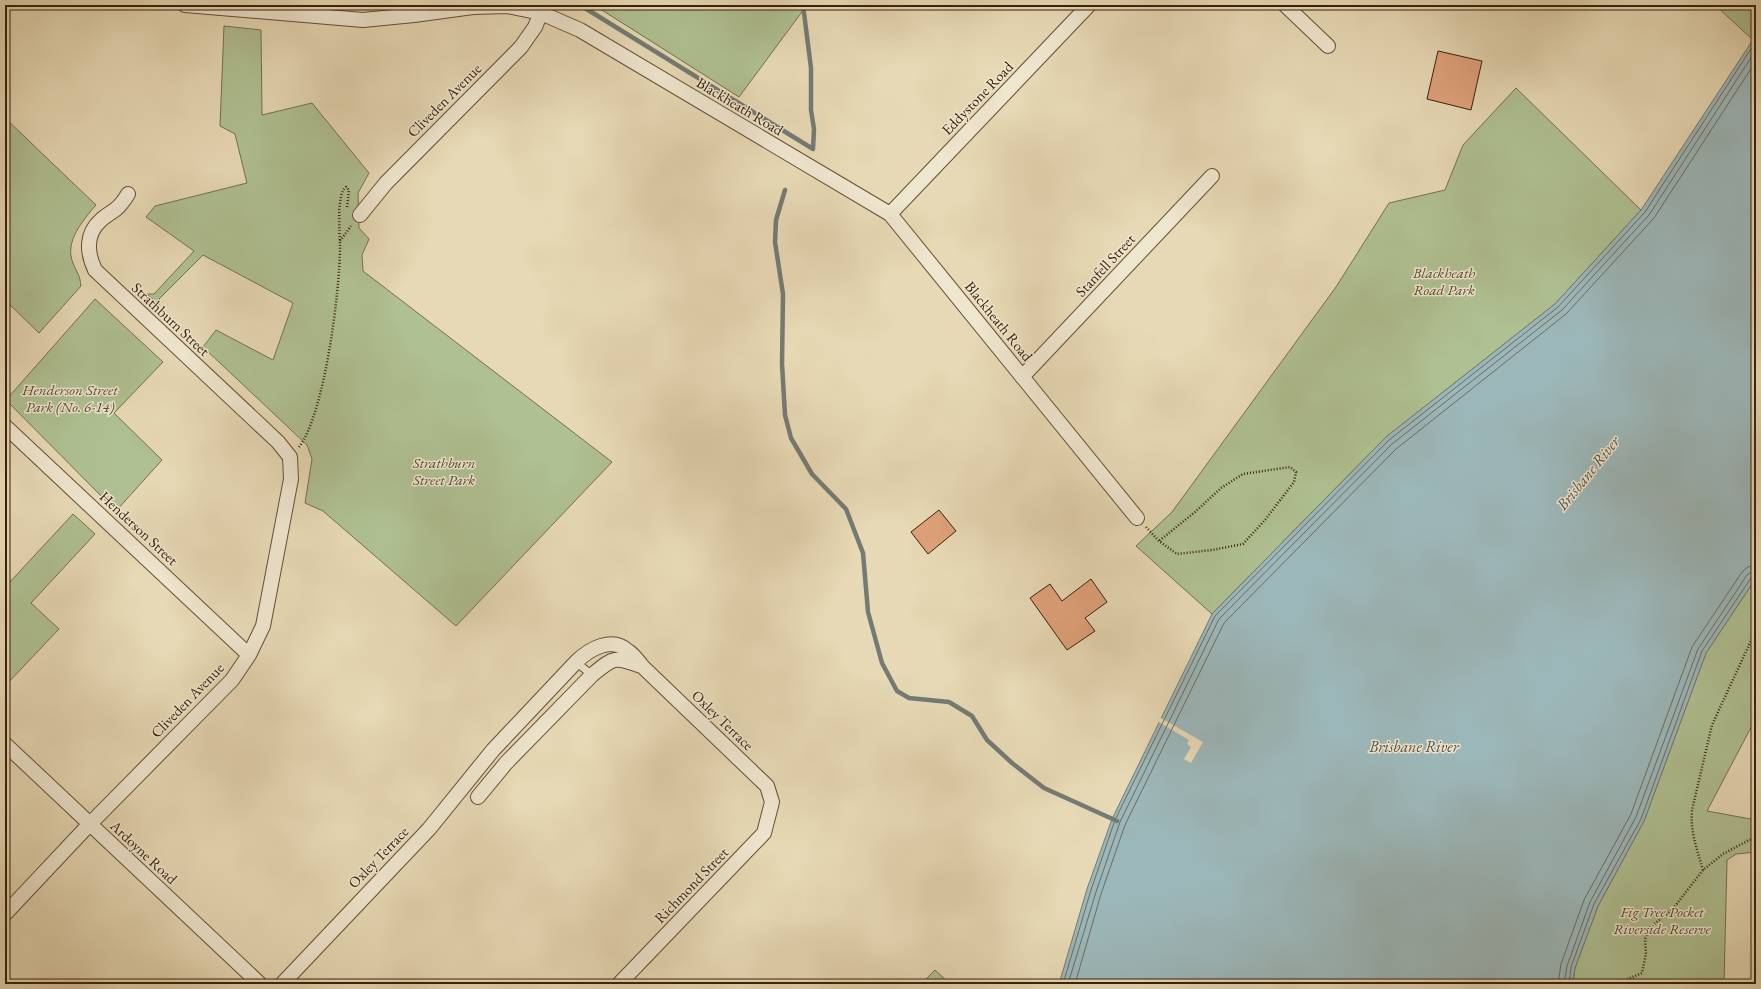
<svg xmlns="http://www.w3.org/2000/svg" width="1761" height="989" font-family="'EB Garamond',serif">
<rect width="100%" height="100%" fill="#e7d9b5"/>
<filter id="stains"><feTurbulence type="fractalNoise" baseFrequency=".005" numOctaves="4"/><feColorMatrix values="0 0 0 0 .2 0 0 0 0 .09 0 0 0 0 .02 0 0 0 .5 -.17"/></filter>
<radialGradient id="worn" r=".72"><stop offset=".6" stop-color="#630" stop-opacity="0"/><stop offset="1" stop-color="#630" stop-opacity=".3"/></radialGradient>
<!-- green -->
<path fill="#afc092" stroke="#74704f" d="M594,5H807L739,97Z
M1715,5H1756V35L1752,39Z
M224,26L261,30L262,115L312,103L369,173L358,193L359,228L369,239L362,255L363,271L612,462L456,626L323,511L305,503L312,459L307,445L203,347L216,330L273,360L293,303L203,255L159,299V305L147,294H154L194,251L146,217L155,206L247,183L235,134L220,126Z
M1516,88L1641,210L1555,304L1386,437L1212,614L1136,546L1172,512L1336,287L1389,203L1445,190L1463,145Z
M5,118L96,205C83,220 64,242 73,263C77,273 80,275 81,286L39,333L5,300Z
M95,299L163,362L114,413L162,460L116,511L6,400Z
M73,514L95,534L31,603L59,629L5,686V580L9,583Z
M1756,578V718L1707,811L1756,820V852L1736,854L1727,860L1724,984H1573L1575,968L1598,906L1644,821L1706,653Z
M935,970L950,984H921Z"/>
<!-- water -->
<path fill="#9cb7b9" stroke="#747b74" d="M1756,35V578L1706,653L1644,821L1598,906L1575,968L1572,984H1059L1087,889L1112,819L1212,614L1386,437L1555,304L1641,210Z"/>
<!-- pier -->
<path fill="#e7d9b5" d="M1159,717L1203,742L1191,763L1184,759L1191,747L1187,744L1189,740L1157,721Z"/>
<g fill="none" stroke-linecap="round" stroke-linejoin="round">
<!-- shore -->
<path stroke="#6a6c62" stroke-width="1" d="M1063,984L1091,890L1115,820L1215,616L1389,440L1558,307L1645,212L1756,41
M1068,984L1096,892L1120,822L1219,619L1392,444L1562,310L1649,215L1756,50
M1075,984L1101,894L1125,825L1224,623L1396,449L1566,314L1654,218L1756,61
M1558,984L1561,964L1584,900L1631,814L1692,647L1742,572L1748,567L1756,565
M1564,984L1567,966L1590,902L1636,817L1698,649L1747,575L1751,572L1756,571
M1569,984L1571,967L1594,904L1641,819L1702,651L1751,578L1756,576"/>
<!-- stream -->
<path stroke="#747b74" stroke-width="4.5" d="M580,5L813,149L814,129L811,110V68L803,5
M785,190L776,220L775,242L783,294L782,364L785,415L791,438L812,474L846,509L863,553L868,612L882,663L897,691L909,698L949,702L972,716L987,740L1012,763L1044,788L1117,821"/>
</g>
<!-- building -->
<path fill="#e0a27b" stroke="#38200c" d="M1438,51L1482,61L1471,110L1427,99Z
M939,510L956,531L928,554L911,532Z
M1091,579L1107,602L1085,618L1095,631L1067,650L1030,598L1050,584L1062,601Z"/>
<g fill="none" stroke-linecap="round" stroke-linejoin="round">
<defs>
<path id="service" d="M576,662L592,675"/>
<path id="minor" d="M185,5L363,20L414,15L473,7L507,6L541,13L580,30L890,214L1137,518
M1285,5L1328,46
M890,214L1089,5
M360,215L386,183L521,47L535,27L544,5
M1022,377L1212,176
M5,426L249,655
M5,744L260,984
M478,797L506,763L592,675C614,657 614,656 641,666
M5,914L84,830L232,680L249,655L263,626L291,479L290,457L278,442L95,270C87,253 85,234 101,220C105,216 111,213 116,209C121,205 125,199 128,194
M282,984L429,829L493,750L576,662C589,649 612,636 628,651C634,655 638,661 643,667L767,786L772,802L764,833L619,984"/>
</defs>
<!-- service casing -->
<use href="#service" stroke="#644e36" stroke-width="9"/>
<!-- minor casing -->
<use href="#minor" stroke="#644e36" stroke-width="16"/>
<!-- path -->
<path stroke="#38200c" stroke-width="2.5" stroke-dasharray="1 2" stroke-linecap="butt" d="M340,241L351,226
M299,447C325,413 340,290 340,246C340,234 336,193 346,187L349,190L347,208
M1146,527L1159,541L1177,554L1212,550L1243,544L1265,520L1294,482L1296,472L1290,467L1243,474L1221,488L1195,512L1159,541
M1703,870C1697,850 1690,831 1692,810L1712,725L1756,630
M1616,984L1642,973L1646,954L1645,939L1649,928L1672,910L1703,870L1723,854L1749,840L1756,839"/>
<!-- service -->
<use href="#service" stroke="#efe6cf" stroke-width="7"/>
<!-- minor -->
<use href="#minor" stroke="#efe6cf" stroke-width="14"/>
</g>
<g text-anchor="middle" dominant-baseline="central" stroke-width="3" stroke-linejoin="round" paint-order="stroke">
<!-- street labels -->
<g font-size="15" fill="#38200c" stroke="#efe6cf">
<text transform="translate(977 98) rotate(-46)">Eddystone Road</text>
<text transform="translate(444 100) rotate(-45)">Cliveden Avenue</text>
<text transform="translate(740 106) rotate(31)">Blackheath Road</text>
<text transform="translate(1105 265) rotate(-47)">Stanfell Street</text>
<text transform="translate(171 319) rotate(43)">Strathburn Street</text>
<text transform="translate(999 321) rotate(51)">Blackheath Road</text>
<text transform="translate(139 528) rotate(43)">Henderson Street</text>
<text transform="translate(187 700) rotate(-46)">Cliveden Avenue</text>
<text transform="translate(723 720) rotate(44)">Oxley Terrace</text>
<text transform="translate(144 852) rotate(43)">Ardoyne Road</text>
<text transform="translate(378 857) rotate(-46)">Oxley Terrace</text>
<text transform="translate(691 885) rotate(-46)">Richmond Street</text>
</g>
<!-- park labels -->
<g font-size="15" font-style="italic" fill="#56482e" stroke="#efe6cf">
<text x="1444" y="272">Blackheath<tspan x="1444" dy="17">Road Park</tspan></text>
<text x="70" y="389">Henderson Street<tspan x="70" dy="17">Park (No. 6-14)</tspan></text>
<text x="444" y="462">Strathburn<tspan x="444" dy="17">Street Park</tspan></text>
<text x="1662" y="911">Fig Tree Pocket<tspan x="1662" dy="17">Riverside Reserve</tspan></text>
</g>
<!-- water labels -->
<g font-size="16" font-style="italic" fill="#564d40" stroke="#efe6cf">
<text transform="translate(1588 473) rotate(-51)">Brisbane River</text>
<text x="1414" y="746">Brisbane River</text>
</g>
</g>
<!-- margin -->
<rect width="1761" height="989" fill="none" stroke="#e7d9b5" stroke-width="20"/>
<rect x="6" y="6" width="1749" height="977" fill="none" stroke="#38200c" stroke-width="2"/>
<rect x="10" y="10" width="1741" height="969" fill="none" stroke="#38200c"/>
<rect width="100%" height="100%" filter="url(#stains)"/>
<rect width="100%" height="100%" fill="url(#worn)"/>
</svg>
